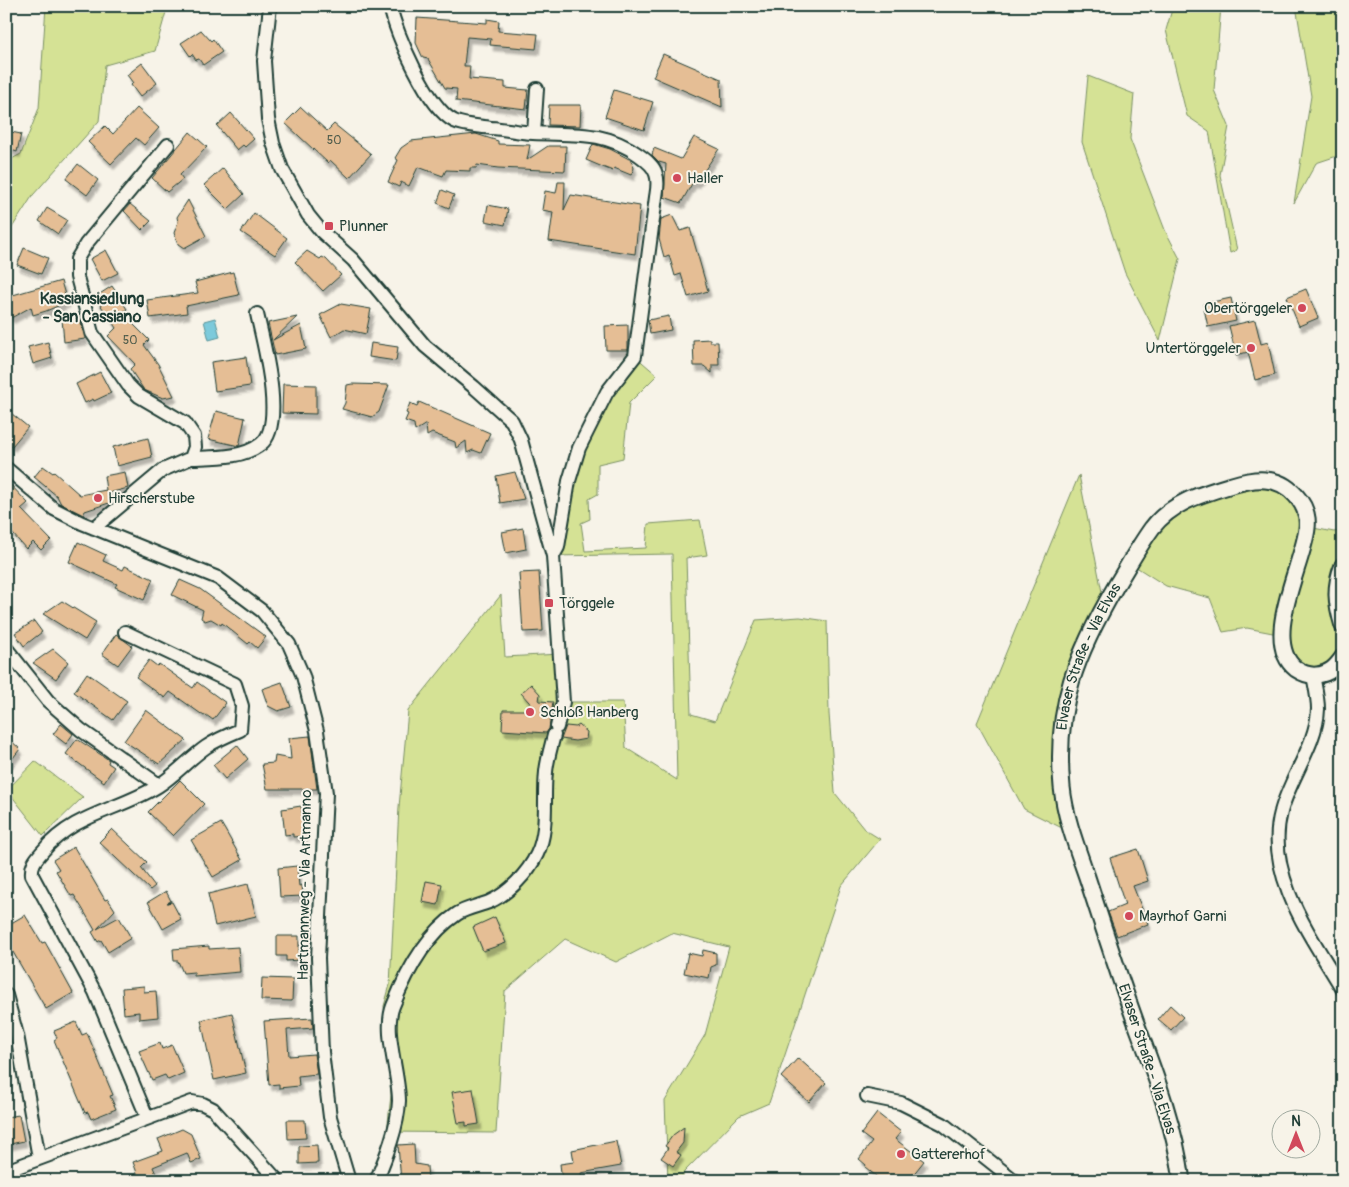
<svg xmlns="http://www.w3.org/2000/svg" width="1349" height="1187" font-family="Pangolin,sans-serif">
<defs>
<filter id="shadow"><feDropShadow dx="3" dy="5.5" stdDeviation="1" flood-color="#0004"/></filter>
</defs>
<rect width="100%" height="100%" fill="#f7f3e8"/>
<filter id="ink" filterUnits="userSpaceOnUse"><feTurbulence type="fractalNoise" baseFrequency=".02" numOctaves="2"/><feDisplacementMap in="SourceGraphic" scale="10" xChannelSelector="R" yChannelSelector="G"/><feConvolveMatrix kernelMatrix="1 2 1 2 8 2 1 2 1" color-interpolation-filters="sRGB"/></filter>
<g filter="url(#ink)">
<!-- green -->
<path fill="#d5e295" stroke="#7a9064" d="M46,6H164L166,12L155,51L105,65L99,121L33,195L6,237V162L21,154L39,108Z
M1173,6H1221L1214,90L1229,126L1220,175L1237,250L1230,253L1209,131L1187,116L1166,30Z
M1296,6H1343V154L1316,163L1294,203L1311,96Z
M1088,76L1134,94L1130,139L1165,230L1180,259L1160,341L1125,273L1082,142Z
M635,356L657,375L629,403L623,458L598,464V494L589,499L590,519L581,523L585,551L646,548L648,524L700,520L707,555L686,558L691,714L715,721L756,620L800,617L827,621L829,714L835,793L864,829L880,839L841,886L769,1103L739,1116L684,1172L682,1181H668L665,1101L705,1035L729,947L672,933L616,962L565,939L505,991L496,1133L387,1132L391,1095L384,1006L390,985L399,807L408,711L501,595L505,657L560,654L563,702H623L626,748L677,780L672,554L553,556L552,535L562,521L579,448Z
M1079,475L1102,592L1111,594L1063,715L1071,829L1060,827L1024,809L977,723Z
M1245,481L1284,486L1308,527L1334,532L1343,530V658L1335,668L1301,673L1283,635L1247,628L1223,632L1210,598L1166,586L1130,563L1170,510Z
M35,761L83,797L43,836L7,790Z"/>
<!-- water -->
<path fill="#7dcadb" stroke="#579298" d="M215,318L220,337L209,340L204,321Z"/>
<!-- building -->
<path fill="#e5be95" stroke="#1f3d34" filter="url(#shadow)" d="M417,18L487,23V19L499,21L498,31L538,34L536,49L490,45L491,39L467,37L464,66H470L469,79L505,82V88L528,90L526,109L456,101L457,89L445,88L428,59L423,58L416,43Z
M201,30L211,41L213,39L222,52L203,65L199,59L196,60L192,54L190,56L181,43Z
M663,54L721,79L722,107L653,77Z
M142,63L157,83L140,97L131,85L133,83L127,75Z
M614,90L653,102L644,130L605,117Z
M549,105H581L580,126L548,125Z
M301,107L327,131L334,124L371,154L349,178L330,160L328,163L285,123Z
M137,108L159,128L144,145L136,138L111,164L88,142L105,126L113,134Z
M231,113L254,139L245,147L243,145L237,150L217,126Z
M6,131L21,134L17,152L6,148Z
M190,132L207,147L180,175L183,179L167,192L152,178Z
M476,134L498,141V144L530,145L527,160L548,146H566L565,171L498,168L477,165L476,168H470V171L446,170L443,176L418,167L409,186L401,182L399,187L388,182L398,160L395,158L401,148L411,141Z
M694,137L719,149L696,183L693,182L681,203L664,197L666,164L659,162L652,155L654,148L681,159Z
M593,144L610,149L631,160L634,168L631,175L614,168L613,171L605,168L586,160Z
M78,164L98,180L87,195L66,179Z
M223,168L244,194L228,209L204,185Z
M558,182H565L564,210L571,195L640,206L635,254L549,241L553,212L542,210L545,191L556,193Z
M442,190L454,195L449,208L437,203Z
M188,200L206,236L184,248L178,244L174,233L178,222L177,217Z
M130,204L151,221L142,230L124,211Z
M488,205L508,209L505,225L485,221Z
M47,208L67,220L58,234L39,221Z
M254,213L287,238L275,255L241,232Z
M672,215L680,231L690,228L708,291L688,297L681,274L675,276L669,255L664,257L659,239L661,219Z
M24,248L48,258L41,274L17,265Z
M106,250L118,273L102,281L90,259Z
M307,251L320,259L322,257L326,259L341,275L323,291L295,262Z
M233,272L239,295L186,306L187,313L150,318L147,300L198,293L195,282Z
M61,281L67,302L46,311L33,315L31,307L11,318L10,315L6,317V297Z
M112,286L127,309L122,313L149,340L144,345L158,364L174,396L163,398L144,390L130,369L135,364L108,336L116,328L95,297Z
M1306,289L1318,318L1299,326L1287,297Z
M1231,298L1236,321L1208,327L1203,304Z
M341,304L371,309L366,334L344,329L331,337L320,315Z
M79,315L85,339L64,342L62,319Z
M669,316L671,330L650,334L648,320Z
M297,317L273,340L301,325L306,349L275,355L268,323Z
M1255,320L1261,344L1268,342L1275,375L1255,380L1248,352L1236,355L1229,326Z
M628,325V350H606L605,326Z
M710,339V342H718L719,365H712V373L704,366H694L693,340Z
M48,342L52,358L33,364L28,347Z
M371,343L398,347L396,361L369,357Z
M246,357L250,386L215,391L211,362Z
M100,372L111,393L94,401L93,399L85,403L76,384Z
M283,384L316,385V414L282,413Z
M352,384L389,385L379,412L372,417L342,409L345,403L347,385Z
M419,402L490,433L481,453L473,450L467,453L466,441L456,448L455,442L432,433L427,436L426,424L415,431L414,424L405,421L408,414L406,413L410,403L417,406Z
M6,409L28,427L12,446L6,441Z
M216,411L245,418L239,446L208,439Z
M148,438L152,457L117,466L113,447Z
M43,466L53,473L54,472L80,495L106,490L104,476L125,472L128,488L109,493L112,502L85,511L83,515L61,504L57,496L34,477Z
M515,472L524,499L500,503L496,476Z
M6,480L28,503L21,509L51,540L41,550L33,542L26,549L6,526Z
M523,528L526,549L506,553L502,532Z
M78,542L106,555L103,561L123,570L125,566L153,579L144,600L115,587L117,584L69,562Z
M539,572L543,631L523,632L519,573Z
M180,580L200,589L266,637L257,648L250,642L248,644L222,623L221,625L211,619L205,621L201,618L203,610L172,595Z
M62,601L96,622L85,640L43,614Z
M34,621L42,632L24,646L15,633Z
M116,634L132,646L118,665L102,654Z
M53,649L68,662L56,679L33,663Z
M149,660L157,666L159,664L193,688L197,682L226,703L213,720L206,715L204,716L170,692L165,698L136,677Z
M87,673L127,701L113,720L74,692Z
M282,682L291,707L278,711L268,706L262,689Z
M531,684L540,694L539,701L553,702L549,729L546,733L502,730L503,710H536L521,693Z
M146,710L186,740L159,764L124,741Z
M61,724L73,734L66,744L53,734Z
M579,725L587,732L586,739L575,741L561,739L566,726L576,727Z
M6,736L20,749L6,767Z
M310,736L317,789H267L262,764L274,763L275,756L291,759L289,738Z
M77,739L109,760L108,763L114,767L104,782L66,754Z
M237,745L248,759L225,779L213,765Z
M180,780L204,804L173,836L148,812Z
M301,806L305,836L293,837V834L285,835L282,809Z
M221,823L242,860L213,877L191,840Z
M112,829L147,862L141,868L155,886L150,890L99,842Z
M74,847L105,900L108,899L115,910L97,929L119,917L131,938L108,952L101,940L98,942L92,932L95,930L82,908L74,895L71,896L56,871L59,869L53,860Z
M1138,849L1148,881L1133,886L1148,924L1117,936L1108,912L1125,905L1110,858Z
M297,866L299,886L302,885L303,896L280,897L278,868Z
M426,881L442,884L438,905L422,902Z
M248,884L256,916L215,926L208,894Z
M166,891L171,901L167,903L172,902L181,919L163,929L148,902Z
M25,915L42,943L45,942L73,993L46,1009L6,940V926Z
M495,917L506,943L483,951L473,927Z
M277,936H299V960L286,961V956H277Z
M209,946V949L238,947L240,972L194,976V972L183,973L178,961H174L173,949Z
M703,950L716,953V965L711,967L709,978L684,973L688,953L702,956Z
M262,978L293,979L292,1001L261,1000Z
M144,986V992L156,991L158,1017L139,1019V1012L124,1014L122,988Z
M1170,1005L1183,1017L1171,1030L1158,1019Z
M232,1013L246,1073L214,1080L201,1020Z
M312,1018L313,1028L287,1030L289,1056L314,1054L317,1074L298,1076L299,1086L279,1088V1084L269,1085L264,1021Z
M76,1022L82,1035L87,1033L113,1095L110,1096L116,1109L91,1119L88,1112L85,1113L54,1040L57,1038L54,1031Z
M160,1043L162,1049L172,1045L184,1073L168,1080L165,1075L152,1080L139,1051Z
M798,1058L826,1083L809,1102L781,1077Z
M473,1089L479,1124L466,1126V1122L458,1123L452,1092Z
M877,1113L901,1132L895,1139L924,1161L908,1181H882L865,1167L866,1165L859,1159L872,1142L861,1134Z
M19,1115L24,1141L6,1145V1117Z
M287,1120H305L306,1138L288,1139Z
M684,1127L683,1143L676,1152L681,1155L673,1166L661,1158L668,1148L665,1146L673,1135Z
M182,1129L191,1134L201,1159L191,1163L187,1153L153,1167L159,1181H140L133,1162L163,1151L158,1139Z
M616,1141L621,1166L581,1173L582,1181H562L560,1164L574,1162L572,1150Z
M414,1144L415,1164L427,1166L428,1181H401L398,1145Z
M317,1145L318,1163L299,1164V1146Z"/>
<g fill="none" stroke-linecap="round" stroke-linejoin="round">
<defs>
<path id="minor" d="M270,6L264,61L268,119L273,143L282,169L308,215L321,231L353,260L425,346L474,387L512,421L521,440L553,556L563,702L557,727
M390,6C396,34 428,108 454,121C465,126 480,126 491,128C505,129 519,132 533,133C573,135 604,130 639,155C646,160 654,166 656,174C659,182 657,190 656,197L635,356L607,392L579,448L569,481L558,547L553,556
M534,133L537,89
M191,458C213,457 242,459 261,444C286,425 263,341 257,314
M6,468L54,509L82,523L218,578L262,611L289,644L303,676L317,731L326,793L318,958L322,1052L330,1117L349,1181
M94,528L163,470L191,458L195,447L194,436L185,423L139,396L128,385L92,333L77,277V259L86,244L168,145
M125,632L235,684L242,706L240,730C228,735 216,740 206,747C189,759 175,775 158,786C118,811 74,813 42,852C35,860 31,865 32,875L95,992L147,1117
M6,648L48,701L81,730L159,785
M1313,675C1315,686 1318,698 1318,709C1317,744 1289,779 1281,812C1264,875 1313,939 1343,990
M6,995L17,1035L39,1158
M867,1096L901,1103L943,1124L1015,1181
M6,1171L192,1102L203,1104L213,1109L278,1181
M376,1181C386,1157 398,1127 399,1101C399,1073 383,1031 393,1006C406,973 427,934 457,914C466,908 479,906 489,902C508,894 528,873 537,854C549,829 543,799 546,772C547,760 551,747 554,735"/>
<g id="tertiary">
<path d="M1343,565C1334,587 1336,603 1343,626"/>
<path id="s1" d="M1182,1181C1175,1126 1155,1074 1136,1023C1118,974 1103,926 1087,877C1077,848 1065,817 1062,787C1054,706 1077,653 1117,584C1128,566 1139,546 1152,528C1172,502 1202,494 1232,485C1242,482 1254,479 1265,480C1288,481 1310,504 1307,528C1304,563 1260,641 1296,669C1302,673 1309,676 1317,675C1329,674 1336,667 1343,657"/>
</g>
</defs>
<!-- minor casing -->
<use href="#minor" stroke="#1f3d34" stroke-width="16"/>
<!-- tertiary casing -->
<use href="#tertiary" stroke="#1f3d34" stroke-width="19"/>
<!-- minor -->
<use href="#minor" stroke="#f7f3e8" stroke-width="12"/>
<!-- tertiary -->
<use href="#tertiary" stroke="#f7f3e8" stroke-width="15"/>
</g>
</g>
<!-- markers -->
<g fill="#d1495b" stroke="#f7f3e8" stroke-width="2">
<circle cx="677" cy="178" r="5"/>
<rect x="324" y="221" width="10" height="10" rx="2.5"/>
<circle cx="1302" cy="308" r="5"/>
<circle cx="1251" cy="348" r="5"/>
<circle cx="98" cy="498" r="5"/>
<rect x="544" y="598" width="10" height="10" rx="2.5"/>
<circle cx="530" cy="712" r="5"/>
<circle cx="1129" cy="916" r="5"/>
<circle cx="901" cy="1154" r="5"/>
</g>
<g text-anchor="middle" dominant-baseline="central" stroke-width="4" stroke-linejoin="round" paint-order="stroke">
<!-- number labels -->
<g font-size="12" fill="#505d4c">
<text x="334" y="140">50</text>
<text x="130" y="340">50</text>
</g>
<!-- poi labels -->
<g font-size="15" fill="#1f3d34" stroke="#f7f3e8" text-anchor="start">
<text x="687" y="178">Haller</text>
<text x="339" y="226">Plunner</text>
<text x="1292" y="308" text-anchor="end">Obertörggeler</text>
<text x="1241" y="348" text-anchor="end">Untertörggeler</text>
<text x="108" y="498">Hirscherstube</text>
<text x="559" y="603">Törggele</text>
<text x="540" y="712">Schloß Hanberg</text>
<text x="1139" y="916">Mayrhof Garni</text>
<text x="911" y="1154">Gattererhof</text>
</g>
<!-- street labels -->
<g font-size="15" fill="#1f3d34" stroke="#f7f3e8">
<text stroke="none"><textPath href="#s1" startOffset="548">Elvaser Straße - Via Elvas</textPath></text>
<text transform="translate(305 885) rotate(-89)">Hartmannweg - Via Artmanno</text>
<text transform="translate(1147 1059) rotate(72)">Elvaser Straße - Via Elvas</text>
</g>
<!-- neighbourhood labels -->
<g font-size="16" font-weight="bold" fill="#1f3d34" stroke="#f7f3e8">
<text x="92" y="299">Kassiansiedlung<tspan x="92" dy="18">- San Cassiano</tspan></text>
</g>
</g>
<!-- margin -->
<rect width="1349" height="1187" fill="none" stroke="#f7f3e8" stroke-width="25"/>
<rect x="12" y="12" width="1324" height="1162" fill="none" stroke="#1f3d34" stroke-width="2" filter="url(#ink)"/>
<!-- north arrow -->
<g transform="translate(1296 1134)"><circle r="24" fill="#f7f3e8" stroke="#a1aaa0"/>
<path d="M0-4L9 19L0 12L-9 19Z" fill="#d1495b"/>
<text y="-8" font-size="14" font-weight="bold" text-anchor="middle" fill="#1f3d34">N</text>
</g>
</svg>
